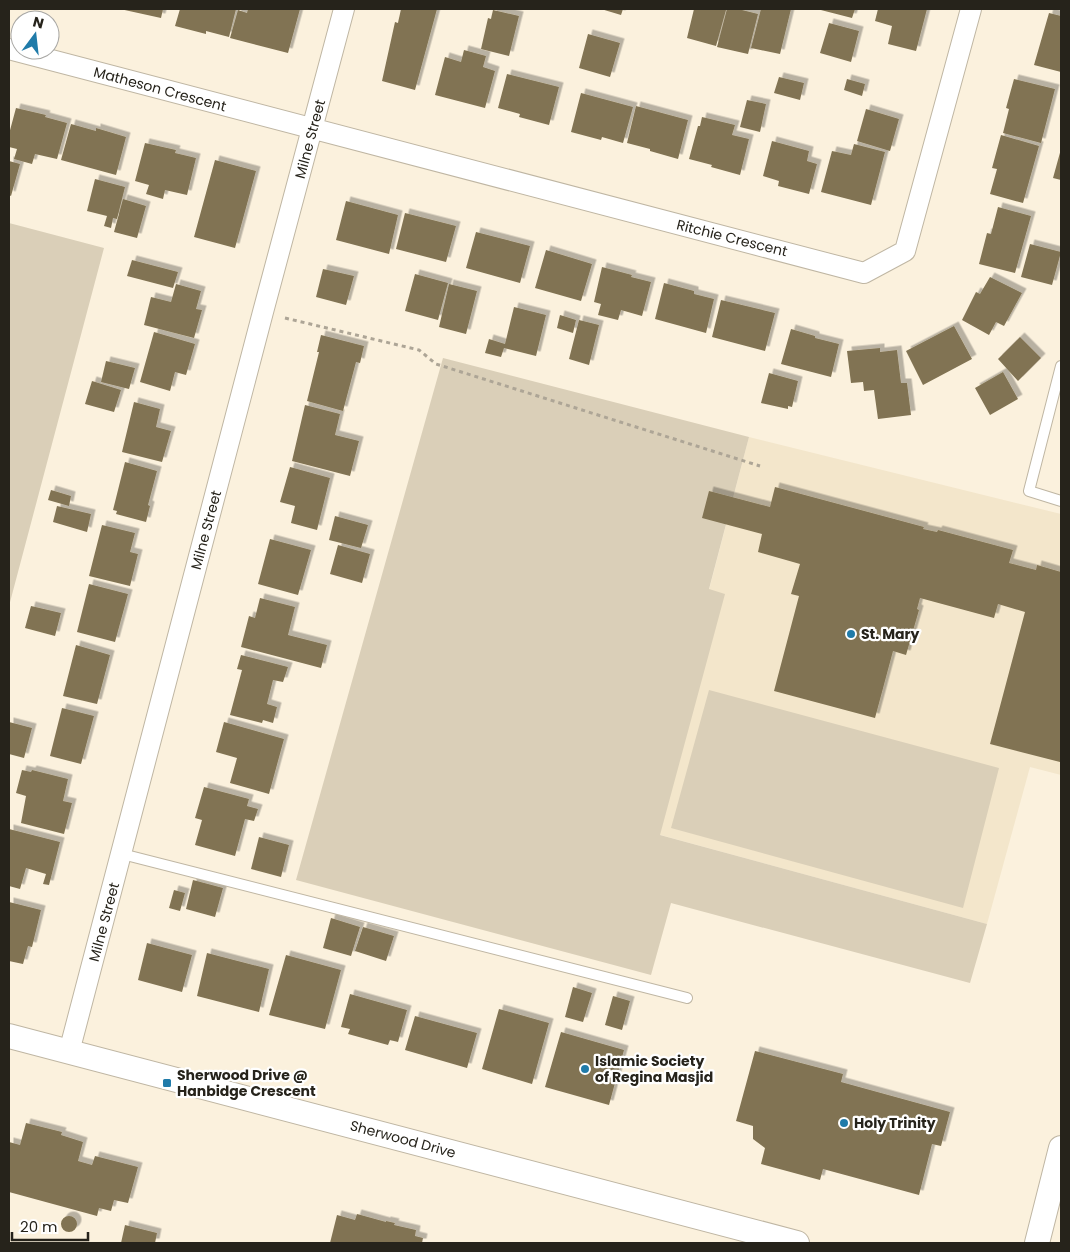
<svg xmlns="http://www.w3.org/2000/svg" width="1070" height="1252" font-family="Poppins,sans-serif">
<defs>
<filter id="shadow"><feDropShadow dx="4.5" dy="-4.5" stdDeviation="0" flood-color="#0004"/></filter>
</defs>
<rect width="100%" height="100%" fill="#fbf1dd"/>
<!-- built -->
<path fill="#f3e6cb" d="M749,437L1061,514V775L1030,767L987,924L646,831Z"/>
<!-- green -->
<path fill="#dacfb8" d="M9,223L104,248L9,606Z
M443,358L749,437L709,589L725,594L660,835L987,924L970,983L671,903L651,975L296,880Z
M709,690L999,768L963,908L671,828Z"/>
<!-- building -->
<path fill="#817352" filter="url(#shadow)" d="M120,9H163L161,18Z
M180,9H236L229,37L206,31V34L175,26Z
M248,9H300L288,53L230,38L238,10L247,13Z
M401,9H437L415,90L382,81L395,22L398,23Z
M601,9H623L621,15Z
M694,9L726,10L716,46L687,38Z
M727,9H738L758,14L748,54L717,47Z
M761,9H791L780,54L751,48Z
M817,9H855L852,18Z
M878,9H927L916,51L888,44L892,26L875,21Z
M493,10L519,16L509,56L481,49L488,18L491,19Z
M1049,13L1061,16V72L1034,65Z
M829,23L859,31L851,62L820,53Z
M588,34L620,43L610,77L579,68Z
M464,50L486,56L483,67L495,71L485,108L435,95L445,57L461,62Z
M507,74L559,87L549,125L519,117L520,114L498,108Z
M779,77L804,83L800,100L774,93Z
M847,79L865,84L862,96L844,90Z
M1014,79L1055,89L1041,143L1003,133L1009,109L1006,108Z
M581,93L633,107L623,143L602,137L601,140L571,132Z
M747,100L766,104L760,132L740,127Z
M636,106L688,120L678,159L650,151V149L627,143Z
M16,108L46,115L45,117L67,123L57,159L35,154L32,164L14,159L17,149L9,147V134Z
M866,109L899,119L890,151L857,141Z
M702,117L735,125L732,135L749,139L740,175L711,167L712,165L689,159L698,126H700Z
M71,124L96,131V128L126,137L116,175L61,160Z
M1001,135L1039,146L1023,203L990,194L997,169L992,168Z
M772,141L809,151L807,161L817,164L809,194L778,186L779,181L763,176Z
M145,143L176,150L175,153L196,158L187,195L165,190L163,199L146,194L149,185L135,181Z
M854,144L885,152L871,205L821,192L832,151L851,155Z
M1061,149V180L1053,178Z
M215,160L256,171L235,248L194,237Z
M9,161L20,164L11,196L9,195Z
M95,179L125,187L117,219L113,218L111,228L104,226L107,216L87,211Z
M123,199L146,206L137,238L114,232Z
M346,201L398,215L389,254L336,240Z
M998,207L1031,216L1015,273L979,264L987,233L991,234Z
M405,213L456,226L446,262L396,249Z
M476,232L530,246L520,283L466,268Z
M1030,244L1061,252L1052,285L1021,277Z
M546,250L592,264L581,301L535,288Z
M132,260L178,272L173,288L127,276Z
M602,267L632,275L631,277L651,282L642,316L621,310L618,320L598,315L601,304L594,302Z
M323,269L354,276L346,305L316,297Z
M415,274L448,283L438,320L405,311Z
M990,277L1022,293L1004,326L996,322L989,335L962,320L976,292L980,294Z
M664,283L694,291V294L714,299L706,333L655,319Z
M176,284L201,291L196,309L202,310L194,338L144,325L151,297L171,302Z
M449,284L477,291L466,334L439,327Z
M721,300L775,313L765,351L712,337Z
M514,307L546,315L536,356L504,348L501,357L485,353L489,339L505,344Z
M560,315L576,320L573,333L557,328Z
M579,320L599,325L589,365L569,359Z
M954,326L972,359L923,385L906,351Z
M791,329L815,336V338L839,344L831,377L781,364Z
M154,332L195,344L186,375L175,372L170,391L140,382Z
M321,335L364,346L360,363L356,362L343,411L307,401L319,352H317Z
M1020,337L1041,358L1018,381L998,359Z
M880,348V352L897,350L901,383H907L911,415L878,419L874,390L864,391L863,382L851,383L847,351Z
M106,361L135,368L129,389L101,382Z
M1003,372L1018,399L990,415L975,388Z
M769,373L798,381L792,407L788,406V409L761,403Z
M92,381L121,390L114,412L85,404Z
M134,402L160,409L156,427L171,431L162,462L122,452Z
M305,405L340,414L335,435L359,441L350,476L292,461Z
M125,462L157,471L148,505L150,506L146,522L116,514L117,511L113,510Z
M290,467L330,478L317,530L291,523L295,506L280,502Z
M775,487L924,527L923,529L937,532L938,530L1013,550L1009,563L1036,570L1037,565L1061,572V757L1060,762L990,744L1025,612L998,604L994,618L920,598L917,609L919,610L906,655L893,651L875,718L774,691L799,596L791,594L800,564L758,552L762,534L702,518L709,491L770,507Z
M51,490L71,496L69,506L48,500Z
M57,506L91,514L87,532L53,522Z
M335,516L368,525L361,548L329,540Z
M102,525L135,533L130,552L138,554L130,586L89,576Z
M270,539L311,550L298,595L258,584Z
M338,545L370,554L362,583L330,574Z
M89,584L128,594L115,642L77,632Z
M260,598L295,607L288,635L327,645L321,668L241,647L249,616L255,618Z
M31,606L61,613L55,636L25,628Z
M76,645L110,655L97,704L63,696Z
M241,655L288,667L283,682L273,680L267,704L277,707L273,723L263,720L262,723L230,715L242,670L237,669Z
M62,708L94,716L81,764L50,756Z
M9,722L32,728L24,758L9,754Z
M224,722L284,739L269,794L230,783L237,758L216,752Z
M22,770L31,772L32,770L68,779L63,801L72,803L64,834L21,823L26,796L16,793Z
M204,787L249,799L247,806L258,809L254,821L245,819L235,856L195,845L202,820L195,818Z
M9,829L60,842L49,885L43,884L46,874L26,868L20,889L9,886Z
M259,837L289,845L281,877L251,869Z
M193,880L223,888L215,917L186,909Z
M174,890L185,893L180,911L169,908Z
M9,902L41,910L32,947L28,946L23,964L9,961Z
M331,918L360,927L351,956L323,948Z
M363,927L394,936L386,961L355,951Z
M147,943L192,955L182,992L138,980Z
M207,953L269,969L259,1012L197,996Z
M286,955L341,970L325,1029L269,1015Z
M573,987L592,993L583,1022L565,1017Z
M350,994L407,1010L398,1042L390,1040L388,1045L348,1034L350,1029L341,1027Z
M613,996L630,1001L622,1030L605,1025Z
M499,1009L549,1023L532,1084L482,1069Z
M415,1016L477,1033L467,1068L405,1050Z
M561,1032L624,1050L609,1105L545,1087Z
M755,1051L843,1074L841,1082L950,1112L941,1146L932,1144L919,1195L823,1169L820,1180L761,1164L765,1148L753,1139V1126L736,1121Z
M26,1123L62,1132L61,1135L83,1142L78,1161L92,1165L95,1156L138,1167L128,1203L114,1200L111,1211L99,1208L97,1216L9,1192V1142L20,1145Z
M357,1214L386,1222V1221L395,1223L394,1225L416,1230L415,1236L423,1238L422,1243H330L337,1215L355,1220Z
M61 1224a8 8 0 1 1 16 0a8 8 0 1 1-16 0Z
M125,1225L157,1233L155,1243H121Z"/>
<g fill="none" stroke-linecap="round" stroke-linejoin="round">
<defs>
<path id="service" d="M1061,366L1029,491L1061,501
M122,854L687,998"/>
<path id="minor" d="M9,49L864,273L905,251L971,9
M69,1052L263,312L344,9"/>
<path id="tertiary" d="M9,1036L797,1243
M1037,1243L1061,1148"/>
</defs>
<!-- service casing -->
<use href="#service" stroke="#bfb6a3" stroke-width="12"/>
<!-- minor casing -->
<use href="#minor" stroke="#bfb6a3" stroke-width="22"/>
<!-- tertiary casing -->
<use href="#tertiary" stroke="#bfb6a3" stroke-width="26"/>
<!-- path -->
<path stroke="#ada596" stroke-width="3" stroke-dasharray="4 4" stroke-linecap="butt" d="M285,318L419,350L436,364L760,466"/>
<!-- service -->
<use href="#service" stroke="#fff" stroke-width="10"/>
<!-- minor -->
<use href="#minor" stroke="#fff" stroke-width="20"/>
<!-- tertiary -->
<use href="#tertiary" stroke="#fff" stroke-width="24"/>
</g>
<!-- markers -->
<g fill="#207ba9" stroke="#fff" stroke-width="2">
<circle cx="851" cy="634" r="5"/>
<circle cx="585" cy="1069" r="5"/>
<rect x="162" y="1078" width="10" height="10" rx="2.5"/>
<circle cx="844" cy="1123" r="5"/>
</g>
<g text-anchor="middle" dominant-baseline="central" stroke-width="4.5" stroke-linejoin="round" paint-order="stroke">
<!-- street labels -->
<g font-size="14" fill="#26231b" stroke="#fff">
<text transform="translate(160 89) rotate(15)">Matheson Crescent</text>
<text transform="translate(310 139) rotate(-75)">Milne Street</text>
<text transform="translate(732 238) rotate(14)">Ritchie Crescent</text>
<text transform="translate(206 530) rotate(-75)">Milne Street</text>
<text transform="translate(104 922) rotate(-75)">Milne Street</text>
<text transform="translate(403 1139) rotate(15)">Sherwood Drive</text>
</g>
<!-- poi labels -->
<g font-size="14" font-weight="bold" fill="#26231b" stroke="#fff" text-anchor="start">
<text x="861" y="634">St. Mary</text>
<text x="595" y="1061">Islamic Society<tspan x="595" dy="16">of Regina Masjid</tspan></text>
<text x="177" y="1075">Sherwood Drive @<tspan x="177" dy="16">Hanbidge Crescent</tspan></text>
<text x="854" y="1123">Holy Trinity</text>
</g>
</g>
<!-- border -->
<rect width="1070" height="1252" fill="none" stroke="#26231b" stroke-width="20"/>
<!-- north arrow -->
<g transform="translate(35 35) rotate(15)"><circle r="24" fill="#ffffff" stroke="#a8a7a4"/>
<path d="M0-4L9 19L0 12L-9 19Z" fill="#207ba9"/>
<text y="-8" font-size="14" font-weight="bold" text-anchor="middle" fill="#26231b">N</text>
</g>
<!-- scale -->
<path d="M12 1232v8h76v-8" fill="none" stroke="#26231b" stroke-width="2.5"/>
<text x="20" y="1232" font-size="15" fill="#26231b" stroke="#ffffff" stroke-width="4" paint-order="stroke">20 m</text>
</svg>
